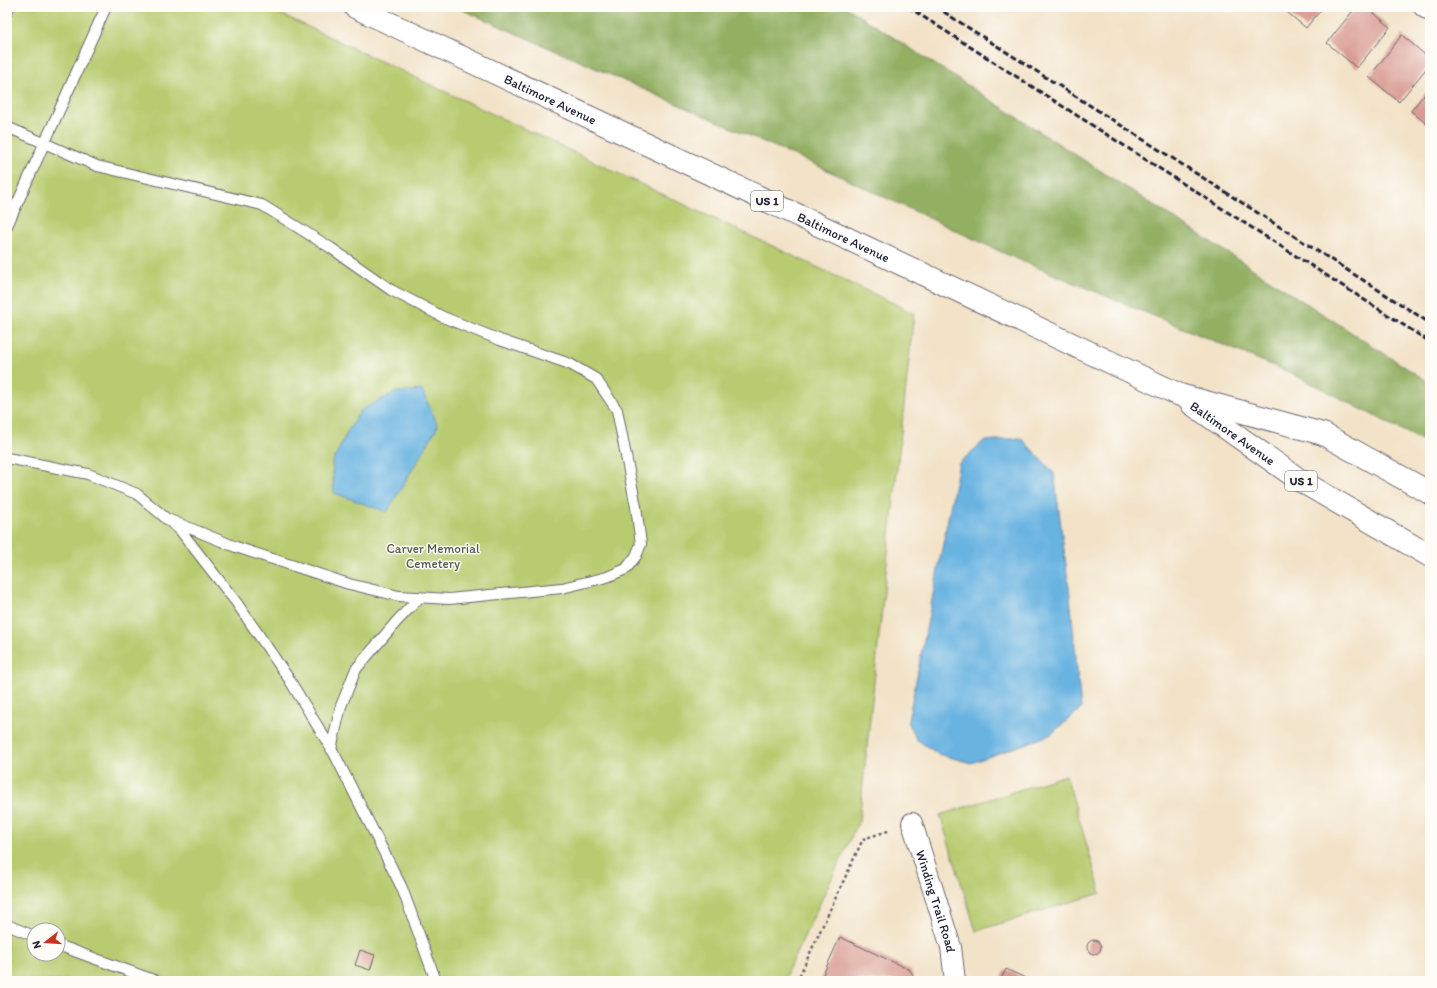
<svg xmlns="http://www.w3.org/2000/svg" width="1437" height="988" font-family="Itim,sans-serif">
<rect width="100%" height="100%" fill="#fdfcf7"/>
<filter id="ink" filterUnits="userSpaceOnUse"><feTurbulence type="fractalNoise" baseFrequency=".025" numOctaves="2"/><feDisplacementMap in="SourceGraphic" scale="8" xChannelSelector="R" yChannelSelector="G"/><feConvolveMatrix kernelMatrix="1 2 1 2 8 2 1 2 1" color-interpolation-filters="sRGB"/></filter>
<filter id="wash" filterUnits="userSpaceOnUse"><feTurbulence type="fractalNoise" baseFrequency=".012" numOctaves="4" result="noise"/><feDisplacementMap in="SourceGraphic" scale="16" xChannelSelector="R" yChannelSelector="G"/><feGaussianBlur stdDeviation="0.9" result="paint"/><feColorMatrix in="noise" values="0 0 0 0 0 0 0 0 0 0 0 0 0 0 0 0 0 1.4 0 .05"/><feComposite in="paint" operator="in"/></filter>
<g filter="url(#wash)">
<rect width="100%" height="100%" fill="#f2e2c7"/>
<!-- green -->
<path fill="#b8cb6f" stroke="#6d7655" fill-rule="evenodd" d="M7,7H266L914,313L859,821L783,981H7ZM34,930H58V954H34Z
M1066,775L1101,893L976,931L940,815Z"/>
<!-- forest -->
<path fill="#92af62" stroke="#5a684e" d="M456,7H846L1430,383V443L1429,444L1293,374L1010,256L814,164Z"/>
<!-- water -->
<path fill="#69b3e1" stroke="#466a8e" d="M422,390L438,426L387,512L334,493L332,463L346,434L361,410L396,392Z
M1021,438L1054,473L1070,596L1081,709L1050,735L971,763L938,754L916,739L908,721L959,463L984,441Z"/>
<g id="blocks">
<!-- building -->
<path fill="#d99c93" d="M1281,7H1323L1306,28Z
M1356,7H1367L1390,27L1357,68L1327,43Z
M1402,35L1430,59V64L1399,102L1369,77Z
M1430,87V127L1411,111Z
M840,937L910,970L913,975L910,980L820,981Z
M1087 947a7 7 0 1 1 14 0a7 7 0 1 1-14 0Z
M360,950L375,955L370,970L355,965Z
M1006,969L1032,981H1000Z"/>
</g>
</g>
<g filter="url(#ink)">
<use href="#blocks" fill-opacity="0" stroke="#6b656c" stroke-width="1"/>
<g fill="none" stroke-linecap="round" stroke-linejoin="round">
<defs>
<path id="lane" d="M7,12L9,7
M7,127L97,166L262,205L331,248L391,290L443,317L500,340L570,364L596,379L617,410L636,507L641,544L636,556L626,569L607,577L562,588L449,599L399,596L349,584L236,547L165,518
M7,226L106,7
M7,458L88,474L137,494L180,530L236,602L289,679L335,755L402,888L436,981
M331,749L341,706L356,669L397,621L420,597
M7,925L34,936
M58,945L156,981"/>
<g id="street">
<path d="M1424,7L1430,11"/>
<path id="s1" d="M912,823L951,947L955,981"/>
</g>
<g id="primary">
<path id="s2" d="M355,7L1180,395L1323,434L1430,493"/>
<path id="s3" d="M1192,404L1301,481L1430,556"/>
</g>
</defs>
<!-- lane casing -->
<use href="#lane" stroke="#6b656c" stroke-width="12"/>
<!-- street casing -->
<use href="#street" stroke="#6b656c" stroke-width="22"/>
<!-- primary casing -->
<use href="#primary" stroke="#6b656c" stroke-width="24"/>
<!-- path -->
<path stroke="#6b656c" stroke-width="2.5" stroke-dasharray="3 3" stroke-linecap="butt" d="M797,981L863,839L891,830"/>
<!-- lane -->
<use href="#lane" stroke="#fff" stroke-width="10"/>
<!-- street -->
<use href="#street" stroke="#fff" stroke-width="20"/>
<!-- primary -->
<use href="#primary" stroke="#fff" stroke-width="22"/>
<!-- rail -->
<path stroke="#22223b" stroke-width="3" stroke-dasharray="6 3" stroke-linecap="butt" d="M908,7L1430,342
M936,7L1430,323"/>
</g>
</g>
<g text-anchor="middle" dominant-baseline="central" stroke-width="3" stroke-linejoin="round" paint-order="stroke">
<!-- shield labels -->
<g fill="#fdfcf7" stroke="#646373" stroke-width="1">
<rect x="751" y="191" width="32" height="20" rx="3"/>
<rect x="1285" y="471" width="32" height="20" rx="3"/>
</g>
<g font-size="12" font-weight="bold" fill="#22223b">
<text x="767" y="201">US 1</text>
<text x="1301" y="481">US 1</text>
</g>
<!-- street labels -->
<g font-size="13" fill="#22223b" stroke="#fdfcf7">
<text stroke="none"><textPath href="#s2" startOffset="216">Baltimore Avenue</textPath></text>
<text stroke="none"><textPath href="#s2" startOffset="540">Baltimore Avenue</textPath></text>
<text stroke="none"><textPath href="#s3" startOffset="50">Baltimore Avenue</textPath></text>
<text stroke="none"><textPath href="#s1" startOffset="82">Winding Trail Road</textPath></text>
</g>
<!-- park labels -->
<g font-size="13" fill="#565d4d" stroke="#fdfcf7">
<text x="433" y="548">Carver Memorial<tspan x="433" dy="15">Cemetery</tspan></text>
</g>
</g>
<!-- margin -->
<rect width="1437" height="988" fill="none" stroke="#fdfcf7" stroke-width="24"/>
<!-- north arrow -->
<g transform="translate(46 942) rotate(253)"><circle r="19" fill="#fdfcf7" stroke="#a5a5ac"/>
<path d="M0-3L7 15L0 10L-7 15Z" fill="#c8321e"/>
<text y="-6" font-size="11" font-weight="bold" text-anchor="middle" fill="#22223b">N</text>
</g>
</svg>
